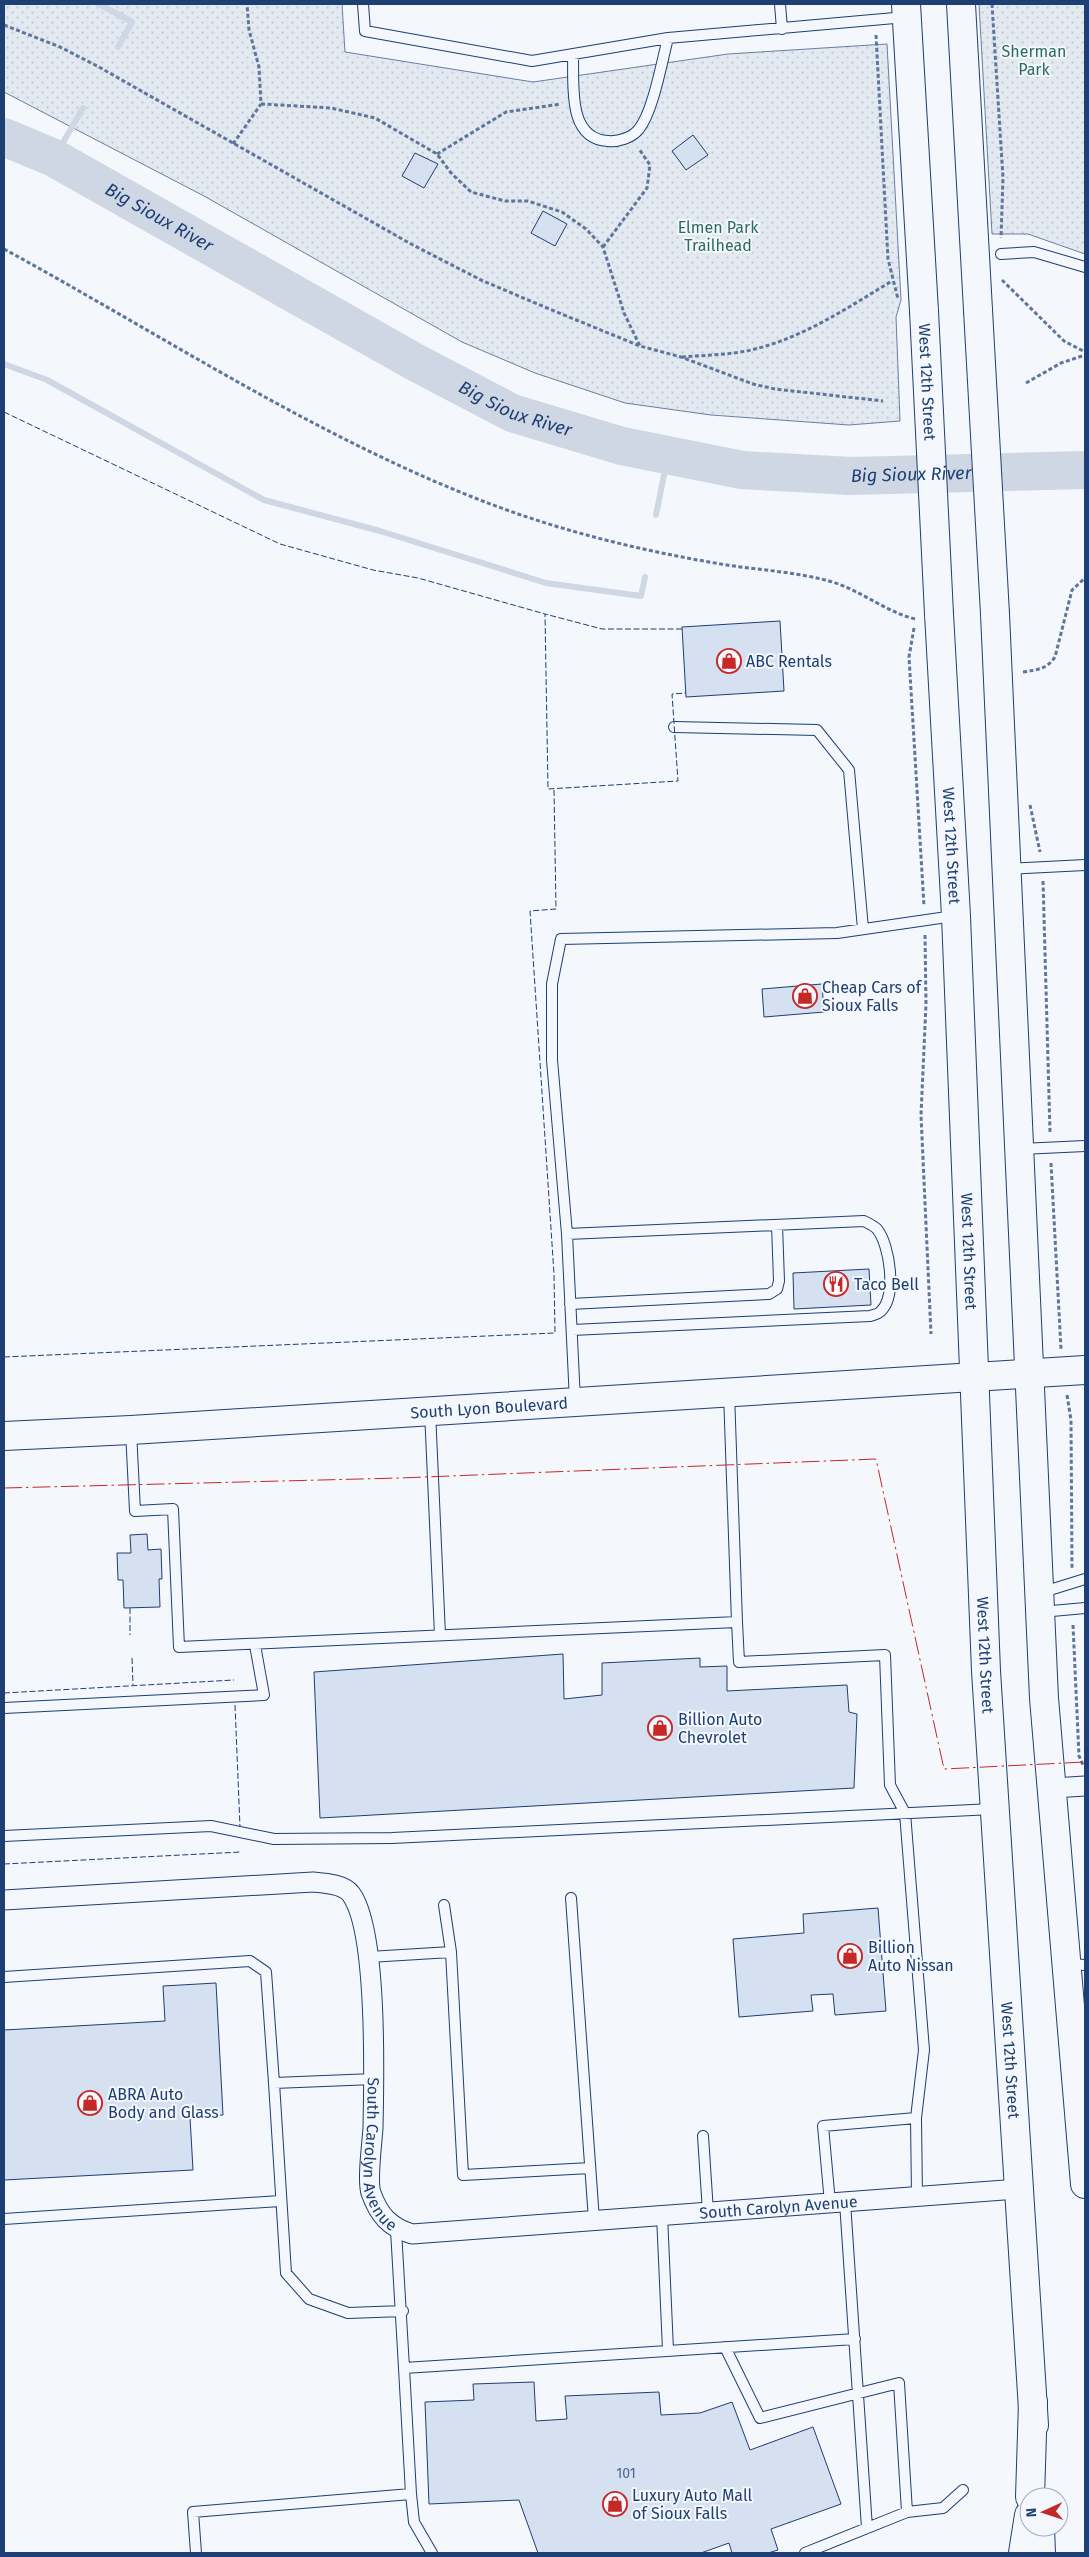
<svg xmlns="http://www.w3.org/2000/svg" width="1089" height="2557" font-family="'Fira Sans',sans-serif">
<defs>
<pattern id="park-dots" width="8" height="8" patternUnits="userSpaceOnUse" patternTransform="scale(1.25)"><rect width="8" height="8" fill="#e3e9f0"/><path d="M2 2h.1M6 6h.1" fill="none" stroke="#c2c9d1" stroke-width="1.8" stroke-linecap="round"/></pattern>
</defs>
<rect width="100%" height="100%" fill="#f4f7fb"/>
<!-- park -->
<path fill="url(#park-dots)" stroke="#687fa3" d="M4,4H342L345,52L533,82L728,54L887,44L901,300L896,317L900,421L849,425L711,415L625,403L535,373L462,342L204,196L4,92Z
M979,4H1085V254L1028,234H992Z"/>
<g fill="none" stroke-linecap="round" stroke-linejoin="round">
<!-- stream -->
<path stroke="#cfd7e4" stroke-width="6" d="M99,4L132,22L118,47
M54,158L83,108
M4,364L47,380L264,500L380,531L546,583L641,596L645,577
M656,515L668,455"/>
<!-- river -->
<path stroke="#cfd7e4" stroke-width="38" id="s1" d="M4,137L54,158L413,361L512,413L622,446L742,470L851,476L1085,470"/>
</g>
<!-- building -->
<path fill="#d5e0f0" stroke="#1d3f73" d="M693,135L708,155L686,170L672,151Z
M415,153L438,164L424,188L402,176Z
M543,211L567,224L555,246L531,233Z
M780,621L784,691L686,697L682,627Z
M822,984L824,1012L764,1017L762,989Z
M869,1269L871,1305L794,1309L793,1273Z
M147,1534L148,1550L161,1549L162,1579H159L160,1607L124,1608L123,1580H118L117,1553H131L130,1535Z
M563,1654L564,1699L602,1695V1663L700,1658V1667L727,1666V1691L847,1685L849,1712L857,1714L854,1788L320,1818L314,1672Z
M878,1908L886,2011L835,2015L833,1994L811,1995L813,2011L739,2017L733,1939L804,1933L803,1914Z
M216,1983L223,2115L190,2117L193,2170L4,2180V2030L165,2021L163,1986Z
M534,2382L536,2421L567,2419L565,2396L659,2392L661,2415L700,2413L732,2402L750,2450L813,2427L841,2504L771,2529L778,2550L768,2553H732L729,2543L701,2553H538L519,2500L429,2504L425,2402L474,2400L473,2384Z"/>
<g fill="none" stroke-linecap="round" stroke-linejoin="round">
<defs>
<path id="lane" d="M363,4L365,31L532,61L668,38L906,17
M780,4L782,29
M573,56C574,84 567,139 608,141C618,142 632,138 639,129C653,112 662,61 668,38
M1001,254L1034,252L1085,267
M674,727L817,730L849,770L863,929
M1007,869L1085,865
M1021,1149L1085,1146
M567,1234L552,1060V984L561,939L837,933L954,916
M570,1304L769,1294L777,1289L779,1281L777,1225
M572,1330L870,1316C873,1315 879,1314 881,1311C897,1296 890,1245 877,1229C874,1226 868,1223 864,1221L567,1234L575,1401
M729,1393L737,1622
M430,1411L440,1635
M131,1431L135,1511L173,1509L179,1647L737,1622L739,1662L885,1655L890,1785L905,1813L924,2050L916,2118
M1040,1593L1085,1579
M1041,1612L1085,1608
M4,1708L264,1695L255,1645
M4,1836L211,1826L274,1839L392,1838L993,1809
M571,1898L594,2220
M451,1952L463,2175L590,2168
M369,1957L451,1952L444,1905
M1068,1964L1085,1965
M4,1977L250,1961L266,1972L274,2083L374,2079
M274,2083L286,2273L309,2299L348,2313L403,2311
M703,2136L708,2212
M845,2202L867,2528
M830,2203L823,2126L916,2118L917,2196
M662,2215L668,2350
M4,2219L280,2201
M396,2230L404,2368L855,2339
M725,2347L760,2418L899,2383L907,2512L943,2508L963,2490
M411,2494L414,2522L432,2553
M196,2553L193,2512L411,2494L404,2368
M805,2553L907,2512"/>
<g id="street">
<path d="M1053,1788L1085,1786"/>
<path id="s2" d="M4,1900L313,1882C324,1883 344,1884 351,1894C378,1931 374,2080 373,2128C372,2143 367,2181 371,2193C379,2215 389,2227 412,2234L1019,2189"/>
</g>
<g id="secondary">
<path id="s3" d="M4,1436L131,1430L1085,1370"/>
</g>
<g id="primary">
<path d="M906,4L924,311"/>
<path d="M961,4L978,310"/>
<path id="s4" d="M939,614L956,916L986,1671L1034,2425"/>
<path d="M995,614L1044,1698L1085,2184"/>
<path d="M1040,2527L1041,2553"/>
</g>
<path id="highway" d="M1030,2497L1033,2402
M1023,2553L1029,2515"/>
</defs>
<!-- lane casing -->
<use href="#lane" stroke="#1d3f73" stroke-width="12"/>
<!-- street casing -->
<use href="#street" stroke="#1d3f73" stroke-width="21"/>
<!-- secondary casing -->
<use href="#secondary" stroke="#1d3f73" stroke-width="30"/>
<!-- primary casing -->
<use href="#primary" stroke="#1d3f73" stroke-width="30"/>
<!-- highway casing -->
<use href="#highway" stroke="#1d3f73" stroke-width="30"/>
<!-- path -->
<path stroke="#5e769c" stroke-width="3" stroke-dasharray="4 2.5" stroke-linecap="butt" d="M992,4L1003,178L1001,238
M4,25L60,47L99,67L411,244L481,280L547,308L640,346L681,357L753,384L775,389L883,401
M876,35L888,259L898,299
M261,104L331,108L375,118L437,154L451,173L471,192L505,201H528L562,212L586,229L603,247L624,313L640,346
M233,144L261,104L259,67L249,30L247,4
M437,154L506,112L561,104
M603,247L647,188L650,165L639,149
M4,249C160,334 310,433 475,498C553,529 633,549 715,563C753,570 793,571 829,581C859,589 884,611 915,619
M1002,280L1064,341L1085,352
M682,357C705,355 729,355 751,350C803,338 847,308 892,281
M1026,383L1061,363L1085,355
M914,628L909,657L924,906
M1023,672C1037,670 1047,669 1055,657L1072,590L1085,578
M1030,805L1040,852
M1043,881L1050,1132
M925,935L926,1004L921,1115L931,1334
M1051,1163L1061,1349
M1067,1395L1071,1420L1072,1568
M1073,1625L1079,1756L1084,1767"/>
<!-- lane -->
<use href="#lane" stroke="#f4f7fb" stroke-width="10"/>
<!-- street -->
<use href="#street" stroke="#f4f7fb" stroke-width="19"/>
<!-- secondary -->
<use href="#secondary" stroke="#f4f7fb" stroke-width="28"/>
<!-- primary -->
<use href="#primary" stroke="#f4f7fb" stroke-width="28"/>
<!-- highway -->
<use href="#highway" stroke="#f4f7fb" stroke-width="28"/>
<defs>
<g id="primary-bridge">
<path d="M978,310L995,614"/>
<path id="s5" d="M924,311L939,614"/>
</g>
</defs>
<!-- primary-bridge casing -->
<use href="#primary-bridge" stroke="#1d3f73" stroke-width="30" stroke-linecap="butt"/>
<!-- primary-bridge -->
<use href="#primary-bridge" stroke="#f4f7fb" stroke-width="28"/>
<!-- fence -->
<path stroke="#1d3f73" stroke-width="1" stroke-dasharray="6 2.5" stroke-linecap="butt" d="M4,412L280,544L373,570L418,578L545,614
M682,629H602L545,614L548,789L678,781L672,694L686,693
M4,1357L555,1333L554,1274L530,911L556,909L554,789
M130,1608V1635
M132,1658L133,1685
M4,1693L234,1680
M235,1705L240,1827
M4,1864L241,1852"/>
<!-- power -->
<path stroke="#c62828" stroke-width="1" stroke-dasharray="18 4 2.5 4" stroke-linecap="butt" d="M4,1488L400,1478L876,1459L944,1769L1085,1762"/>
</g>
<!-- icons -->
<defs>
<symbol id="shop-ring" viewBox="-11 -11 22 22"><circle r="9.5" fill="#f4f7fb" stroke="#c62828" stroke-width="1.5"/><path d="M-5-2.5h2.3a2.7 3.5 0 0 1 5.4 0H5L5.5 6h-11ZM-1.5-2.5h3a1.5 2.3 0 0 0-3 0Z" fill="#c62828"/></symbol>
<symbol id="restaurant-ring" viewBox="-11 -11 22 22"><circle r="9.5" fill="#f4f7fb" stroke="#c62828" stroke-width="1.5"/><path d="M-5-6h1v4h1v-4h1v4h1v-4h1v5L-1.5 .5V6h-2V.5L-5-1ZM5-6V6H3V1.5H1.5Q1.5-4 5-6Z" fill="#c62828"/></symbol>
</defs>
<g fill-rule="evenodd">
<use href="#shop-ring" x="715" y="647" width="28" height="28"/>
<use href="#shop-ring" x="791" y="982" width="28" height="28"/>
<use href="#restaurant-ring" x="822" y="1270" width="28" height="28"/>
<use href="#shop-ring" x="646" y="1714" width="28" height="28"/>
<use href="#shop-ring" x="836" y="1942" width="28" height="28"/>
<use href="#shop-ring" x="76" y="2089" width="28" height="28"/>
<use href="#shop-ring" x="601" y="2490" width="28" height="28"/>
</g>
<g text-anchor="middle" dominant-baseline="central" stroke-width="4" stroke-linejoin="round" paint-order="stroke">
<!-- number labels -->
<g font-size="14" fill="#4b6792">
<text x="626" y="2473">101</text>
</g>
<!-- park labels -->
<g font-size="16" fill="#2c6c60" stroke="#f4f7fb">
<text x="1034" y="51">Sherman<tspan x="1034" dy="18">Park</tspan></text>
<text x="718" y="227">Elmen Park<tspan x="718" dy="18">Trailhead</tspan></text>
</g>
<!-- street labels -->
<g font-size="16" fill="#1d3f73" stroke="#f4f7fb">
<text stroke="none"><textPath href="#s5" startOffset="71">West 12th Street</textPath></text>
<text stroke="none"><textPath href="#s4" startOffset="232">West 12th Street</textPath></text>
<text stroke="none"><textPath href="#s4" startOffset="638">West 12th Street</textPath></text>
<text stroke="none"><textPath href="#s3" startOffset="486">South Lyon Boulevard</textPath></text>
<text stroke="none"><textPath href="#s4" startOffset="1042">West 12th Street</textPath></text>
<text stroke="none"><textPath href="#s4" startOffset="1448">West 12th Street</textPath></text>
<text stroke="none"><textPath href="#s2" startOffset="616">South Carolyn Avenue</textPath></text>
<text stroke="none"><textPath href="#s2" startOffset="1081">South Carolyn Avenue</textPath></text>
</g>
<!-- poi labels -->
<g font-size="16" fill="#1d3f73" stroke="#f4f7fb" text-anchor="start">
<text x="746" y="661">ABC Rentals</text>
<text x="822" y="987">Cheap Cars of<tspan x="822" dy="18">Sioux Falls</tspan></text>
<text x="854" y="1284">Taco Bell</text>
<text x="678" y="1719">Billion Auto<tspan x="678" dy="18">Chevrolet</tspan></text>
<text x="868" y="1947">Billion<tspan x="868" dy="18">Auto Nissan</tspan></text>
<text x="108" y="2094">ABRA Auto<tspan x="108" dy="18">Body and Glass</tspan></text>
<text x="632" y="2495">Luxury Auto Mall<tspan x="632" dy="18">of Sioux Falls</tspan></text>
</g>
<!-- water labels -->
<g font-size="18" font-style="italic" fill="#1d3f73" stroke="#f4f7fb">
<text stroke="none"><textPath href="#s1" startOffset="175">Big Sioux River</textPath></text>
<text stroke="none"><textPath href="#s1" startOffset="580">Big Sioux River</textPath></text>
<text stroke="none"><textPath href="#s1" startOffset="985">Big Sioux River</textPath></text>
</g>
</g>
<!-- border -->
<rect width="1089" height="2557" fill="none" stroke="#1d3f73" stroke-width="10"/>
<!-- north arrow -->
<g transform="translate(1044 2512) rotate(267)"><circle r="24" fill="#f4f7fb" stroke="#9eadc5"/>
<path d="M0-4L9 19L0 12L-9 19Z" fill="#c62828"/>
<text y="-8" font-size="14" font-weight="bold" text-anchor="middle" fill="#1d3f73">N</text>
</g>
</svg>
